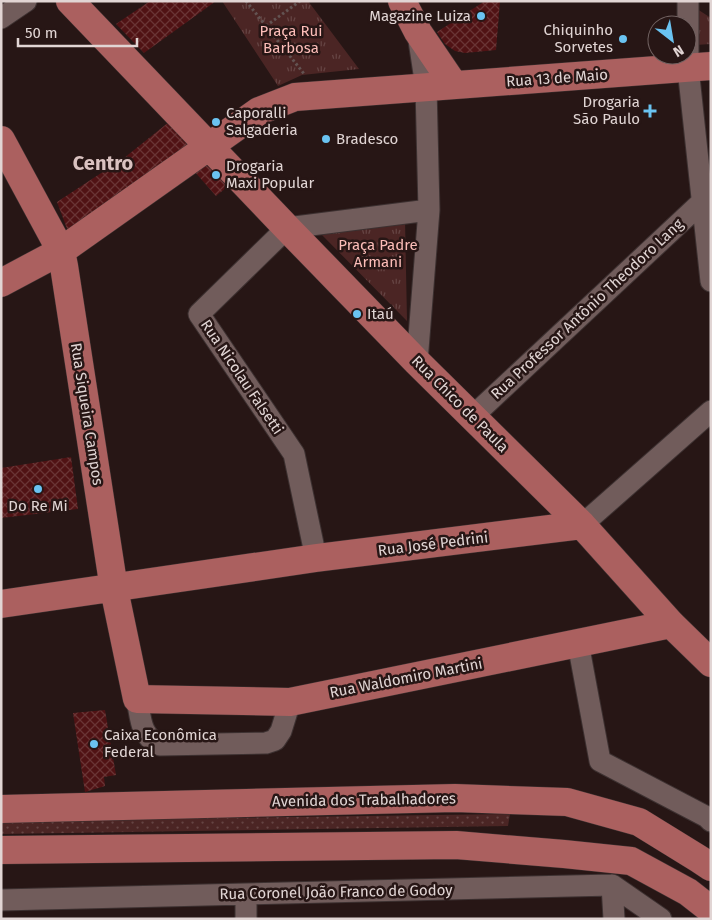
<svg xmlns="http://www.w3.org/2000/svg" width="712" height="920" font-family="'Fira Sans',sans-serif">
<defs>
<pattern id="grass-dots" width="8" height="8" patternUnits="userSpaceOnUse" patternTransform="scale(1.25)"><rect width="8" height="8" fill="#4b2524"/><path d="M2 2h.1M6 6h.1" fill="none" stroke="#654443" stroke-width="1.8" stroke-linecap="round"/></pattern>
<pattern id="park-tufts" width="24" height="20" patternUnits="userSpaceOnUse" patternTransform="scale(1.25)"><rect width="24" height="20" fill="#4b2524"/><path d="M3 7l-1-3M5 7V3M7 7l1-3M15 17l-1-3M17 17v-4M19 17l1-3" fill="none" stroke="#654443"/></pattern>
<pattern id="building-cross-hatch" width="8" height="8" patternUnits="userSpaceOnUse" patternTransform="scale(1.25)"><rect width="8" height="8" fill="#501214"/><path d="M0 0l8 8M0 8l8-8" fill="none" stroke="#693435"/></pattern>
</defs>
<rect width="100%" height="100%" fill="#271615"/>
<!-- grass -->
<path fill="url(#grass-dots)" d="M510,814L508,826L1,834V821Z"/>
<!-- park -->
<path fill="url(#park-tufts)" d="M222,1H308L359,69L302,75L278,86Z
M694,7L711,18V44L695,45Z
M405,220L407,321L321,234Z"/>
<!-- building -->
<path fill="url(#building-cross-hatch)" d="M150,1H216L144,53L116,24Z
M485,1H500L496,50L465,53L455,51L445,44L437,32Z
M174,118L203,140L69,234L57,202L124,158Z
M216,158L237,179L216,196L194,171Z
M71,457L78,509L1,518V468Z
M105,710L116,775L104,777L105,786L85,792L73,713Z"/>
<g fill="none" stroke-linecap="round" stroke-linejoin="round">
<defs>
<path id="minor" d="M688,1V68L711,281
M1,18L26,1
M417,362L429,210L426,87L418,34
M472,417L702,202
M582,525L711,411
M316,558L294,454L199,314L287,228L429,210
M578,643L600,761L707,817L711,821
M137,699C141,719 140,736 160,745L266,743L275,740L281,731L290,702
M612,885L614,919
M1,900L612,885L661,919
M246,919V894"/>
<path id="major" d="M70,1L287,228L417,362L582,525L671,624L711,663
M402,1L418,32L454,85
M1,140L61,251L64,266L114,589L137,699L290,702L671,624
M1,283L61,251L259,111L295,97L711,66
M1,604L316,558L582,525
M1,809L455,798L567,802L639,822L699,859L711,867
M1,850L456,845L564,854L631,861L688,892L711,910"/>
</defs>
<!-- minor casing -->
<use href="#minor" stroke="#3d3131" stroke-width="23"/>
<!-- major casing -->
<use href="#major" stroke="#3d3131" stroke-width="29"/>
<!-- path -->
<path stroke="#635352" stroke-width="3" stroke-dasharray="2.5 2.5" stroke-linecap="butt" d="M246,1L305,75
M266,26L300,1"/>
<!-- minor -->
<use href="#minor" stroke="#715c5b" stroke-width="21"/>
<!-- major -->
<use href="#major" stroke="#ab605f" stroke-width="28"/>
</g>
<!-- markers -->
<g fill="#6ac3f1" stroke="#271615" stroke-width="2">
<circle cx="481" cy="16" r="5"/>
<circle cx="623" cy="39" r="5"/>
<path d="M647.5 103.5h5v5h5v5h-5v5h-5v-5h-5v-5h5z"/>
<circle cx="216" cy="122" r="5"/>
<circle cx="326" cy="139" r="5"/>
<circle cx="216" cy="175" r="5"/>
<circle cx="357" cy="314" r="5"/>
<circle cx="38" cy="489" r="5"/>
<circle cx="94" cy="744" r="5"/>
</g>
<g text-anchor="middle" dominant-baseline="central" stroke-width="5" stroke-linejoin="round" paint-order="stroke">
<!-- poi labels -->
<g font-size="15" fill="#e1d5d4" stroke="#271615" text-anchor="start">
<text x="471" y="16" text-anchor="end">Magazine Luiza</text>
<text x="613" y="30" text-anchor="end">Chiquinho<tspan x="613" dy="17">Sorvetes</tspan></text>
<text x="640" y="102" text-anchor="end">Drogaria<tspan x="640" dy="17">São Paulo</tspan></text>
<text x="226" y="113">Caporalli<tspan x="226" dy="17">Salgaderia</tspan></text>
<text x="336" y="139">Bradesco</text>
<text x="226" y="166">Drogaria<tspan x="226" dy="17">Maxi Popular</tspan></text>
<text x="367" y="314">Itaú</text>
<text x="38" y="506" text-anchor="middle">Do Re Mi</text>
<text x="104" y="735">Caixa Econômica<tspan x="104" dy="17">Federal</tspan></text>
</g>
<!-- park labels -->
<g font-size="15" fill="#fcbdb8" stroke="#271615">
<text x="291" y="31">Praça Rui<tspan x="291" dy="17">Barbosa</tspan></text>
<text x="378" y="245">Praça Padre<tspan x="378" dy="17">Armani</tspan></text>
</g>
<!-- street labels -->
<g font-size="15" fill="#e1d5d4" stroke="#271615">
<text transform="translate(557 78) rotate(-4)">Rua 13 de Maio</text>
<text transform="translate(587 309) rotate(-43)">Rua Professor Antônio Theodoro Lang</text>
<text transform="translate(242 377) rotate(56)">Rua Nicolau Falsetti</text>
<text transform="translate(460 404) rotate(45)">Rua Chico de Paula</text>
<text transform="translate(87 414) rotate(81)">Rua Siqueira Campos</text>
<text transform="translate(433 544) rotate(-7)">Rua José Pedrini</text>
<text transform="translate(406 678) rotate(-11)">Rua Waldomiro Martini</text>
<text transform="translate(364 800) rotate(-1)">Avenida dos Trabalhadores</text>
<text transform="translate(336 892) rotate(-1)">Rua Coronel João Franco de Godoy</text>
</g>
<!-- district labels -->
<g font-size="20" font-weight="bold" fill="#dac2c0" stroke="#271615">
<text x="103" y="163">Centro</text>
</g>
</g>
<!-- border -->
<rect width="712" height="920" fill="none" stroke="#e1d5d4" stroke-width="5"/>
<!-- north arrow -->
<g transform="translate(672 40) rotate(149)"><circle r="24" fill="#271615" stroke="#716261"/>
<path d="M0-4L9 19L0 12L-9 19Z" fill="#6ac3f1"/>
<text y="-8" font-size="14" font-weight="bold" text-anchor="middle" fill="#e1d5d4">N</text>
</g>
<!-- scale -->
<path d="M18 38v8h119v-8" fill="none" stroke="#e1d5d4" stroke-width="2.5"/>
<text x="25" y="38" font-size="15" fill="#e1d5d4" stroke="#271615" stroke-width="4" paint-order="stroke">50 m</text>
</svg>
